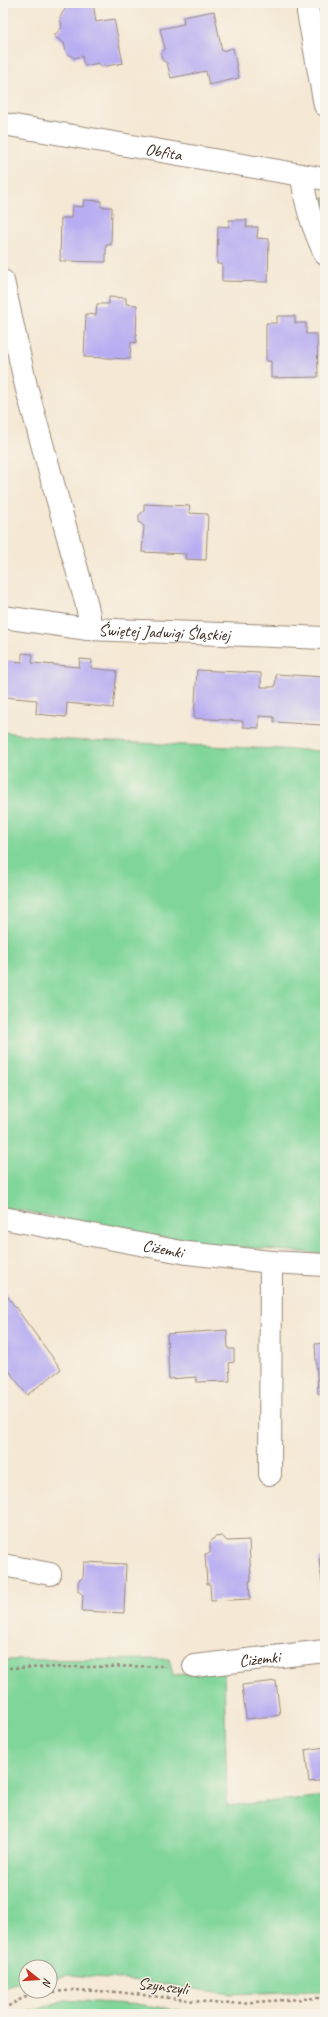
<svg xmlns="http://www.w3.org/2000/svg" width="328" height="2017" font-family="Caveat,sans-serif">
<rect width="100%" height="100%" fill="#f7f3e8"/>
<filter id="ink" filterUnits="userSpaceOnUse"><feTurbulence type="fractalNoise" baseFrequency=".025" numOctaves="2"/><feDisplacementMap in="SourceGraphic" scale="8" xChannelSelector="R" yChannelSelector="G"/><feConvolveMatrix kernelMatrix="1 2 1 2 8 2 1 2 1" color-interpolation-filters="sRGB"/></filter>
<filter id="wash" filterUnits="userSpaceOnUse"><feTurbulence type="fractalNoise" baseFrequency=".012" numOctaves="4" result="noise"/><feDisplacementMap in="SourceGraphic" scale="16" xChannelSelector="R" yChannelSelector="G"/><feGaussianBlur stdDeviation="0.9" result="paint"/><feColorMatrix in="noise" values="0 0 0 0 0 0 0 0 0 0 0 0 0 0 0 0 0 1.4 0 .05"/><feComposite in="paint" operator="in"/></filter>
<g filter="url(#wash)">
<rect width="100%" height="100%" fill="#f5e8d4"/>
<!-- green -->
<path fill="#80d69a" stroke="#5e805c" d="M325,197V238L318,208Z
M3,732L67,740L325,751V1254L184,1242L3,1207Z
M169,1659L173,1675L224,1671L227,1806L325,1796V1993L316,1991L231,1994L132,1980L69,1975L50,1978V1967H26V1982L11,1984L3,1990V1660Z
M65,2000L144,2005L205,2014H23Z"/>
<g id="blocks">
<!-- building -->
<path fill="#b8adf2" d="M69,3H93L96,22L114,19L123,63L101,67L99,63L84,66L82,56L74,58L66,52L64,43L54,36L62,27L60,17Z
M214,11L222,51L233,48L239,78L209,85L206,71L171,78L167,63L162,60L161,54L165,49L160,29L184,24L183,17Z
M84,200L101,201V207H112L111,245H106V262L60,261L61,218H71L72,206L83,207Z
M229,220H247L246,227H258L257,238L269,239L268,282L222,281V264H217L218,226L229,227Z
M109,297L126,298V304L137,305L136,343L131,342L130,359L84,357L86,314L96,315L97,304H109Z
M277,316H295V323H306V334H317L318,377L271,378V361H266V323H277Z
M144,504L190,506L189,513L208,514L206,560L185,559L186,554L142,552L144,526L139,522V515L144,511Z
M22,653L33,654L32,663L79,667L80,659L92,660L91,668L117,671L113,708L67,703L66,717L36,714L37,700L3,697V660L22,662Z
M197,670L261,673V687H275L276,674L325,677L323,725L274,722V717L259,716V728L243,727V721L194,718Z
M5,1293L61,1369L27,1395L3,1363V1295Z
M227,1330L228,1349H234V1362L229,1363L230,1381L197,1382L196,1377L169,1379L167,1334Z
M325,1343V1394H318L315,1344Z
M222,1536L227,1541L249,1540L251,1581H249L250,1599L211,1601L210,1584H207L205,1554L210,1553V1542L215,1537Z
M325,1558V1590H323L319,1559Z
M84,1562L126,1564L124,1613L82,1611L83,1595L78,1591V1582L83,1577Z
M276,1681L280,1715L246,1719L242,1685Z
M325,1747V1780L309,1782L305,1750Z"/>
</g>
</g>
<g filter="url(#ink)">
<use href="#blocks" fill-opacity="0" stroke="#988979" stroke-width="1"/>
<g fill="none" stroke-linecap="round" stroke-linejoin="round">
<defs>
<g id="minor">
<path d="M308,12L325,105"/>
<path id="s1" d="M3,124L325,179"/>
<path d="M302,176C306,207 312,225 325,254"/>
<path d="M3,281L26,386L86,602L89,615L88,629"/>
<path id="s2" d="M3,617L88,629L325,638"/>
<path id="s3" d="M3,1218L187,1253L271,1262L325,1265"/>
<path d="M270,1474L271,1262"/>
<path d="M3,1565L50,1574"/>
<path id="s4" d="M194,1666L325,1651"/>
</g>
</defs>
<!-- minor casing -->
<use href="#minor" stroke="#988979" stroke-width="24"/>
<!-- path -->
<path stroke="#988979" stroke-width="2.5" stroke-dasharray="3 3" stroke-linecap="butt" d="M3,1668L166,1666
M3,2009L30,1994L75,1990L117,1992L222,2004L318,1998L325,2000"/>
<!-- minor -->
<use href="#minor" stroke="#fff" stroke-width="22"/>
</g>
</g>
<g text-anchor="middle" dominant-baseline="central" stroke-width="3" stroke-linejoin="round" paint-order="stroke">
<!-- street labels -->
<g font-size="17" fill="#3b2a1e" stroke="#f7f3e8">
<text stroke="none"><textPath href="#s1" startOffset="163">Obfita</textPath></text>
<text stroke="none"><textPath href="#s2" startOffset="162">Świętej Jadwigi Śląskiej</textPath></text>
<text stroke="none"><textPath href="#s3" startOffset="163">Ciżemki</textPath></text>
<text stroke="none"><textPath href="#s4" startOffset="66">Ciżemki</textPath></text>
<text transform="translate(163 1986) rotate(7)">Szynszyli</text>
</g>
</g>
<!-- margin -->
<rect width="328" height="2017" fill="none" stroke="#f7f3e8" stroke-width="16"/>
<!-- north arrow -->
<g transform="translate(38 1979) rotate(107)"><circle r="19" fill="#f7f3e8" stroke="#aca397"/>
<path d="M0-3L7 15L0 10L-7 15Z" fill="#c8321e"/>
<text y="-6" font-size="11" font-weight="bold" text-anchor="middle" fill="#3b2a1e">N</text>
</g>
</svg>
